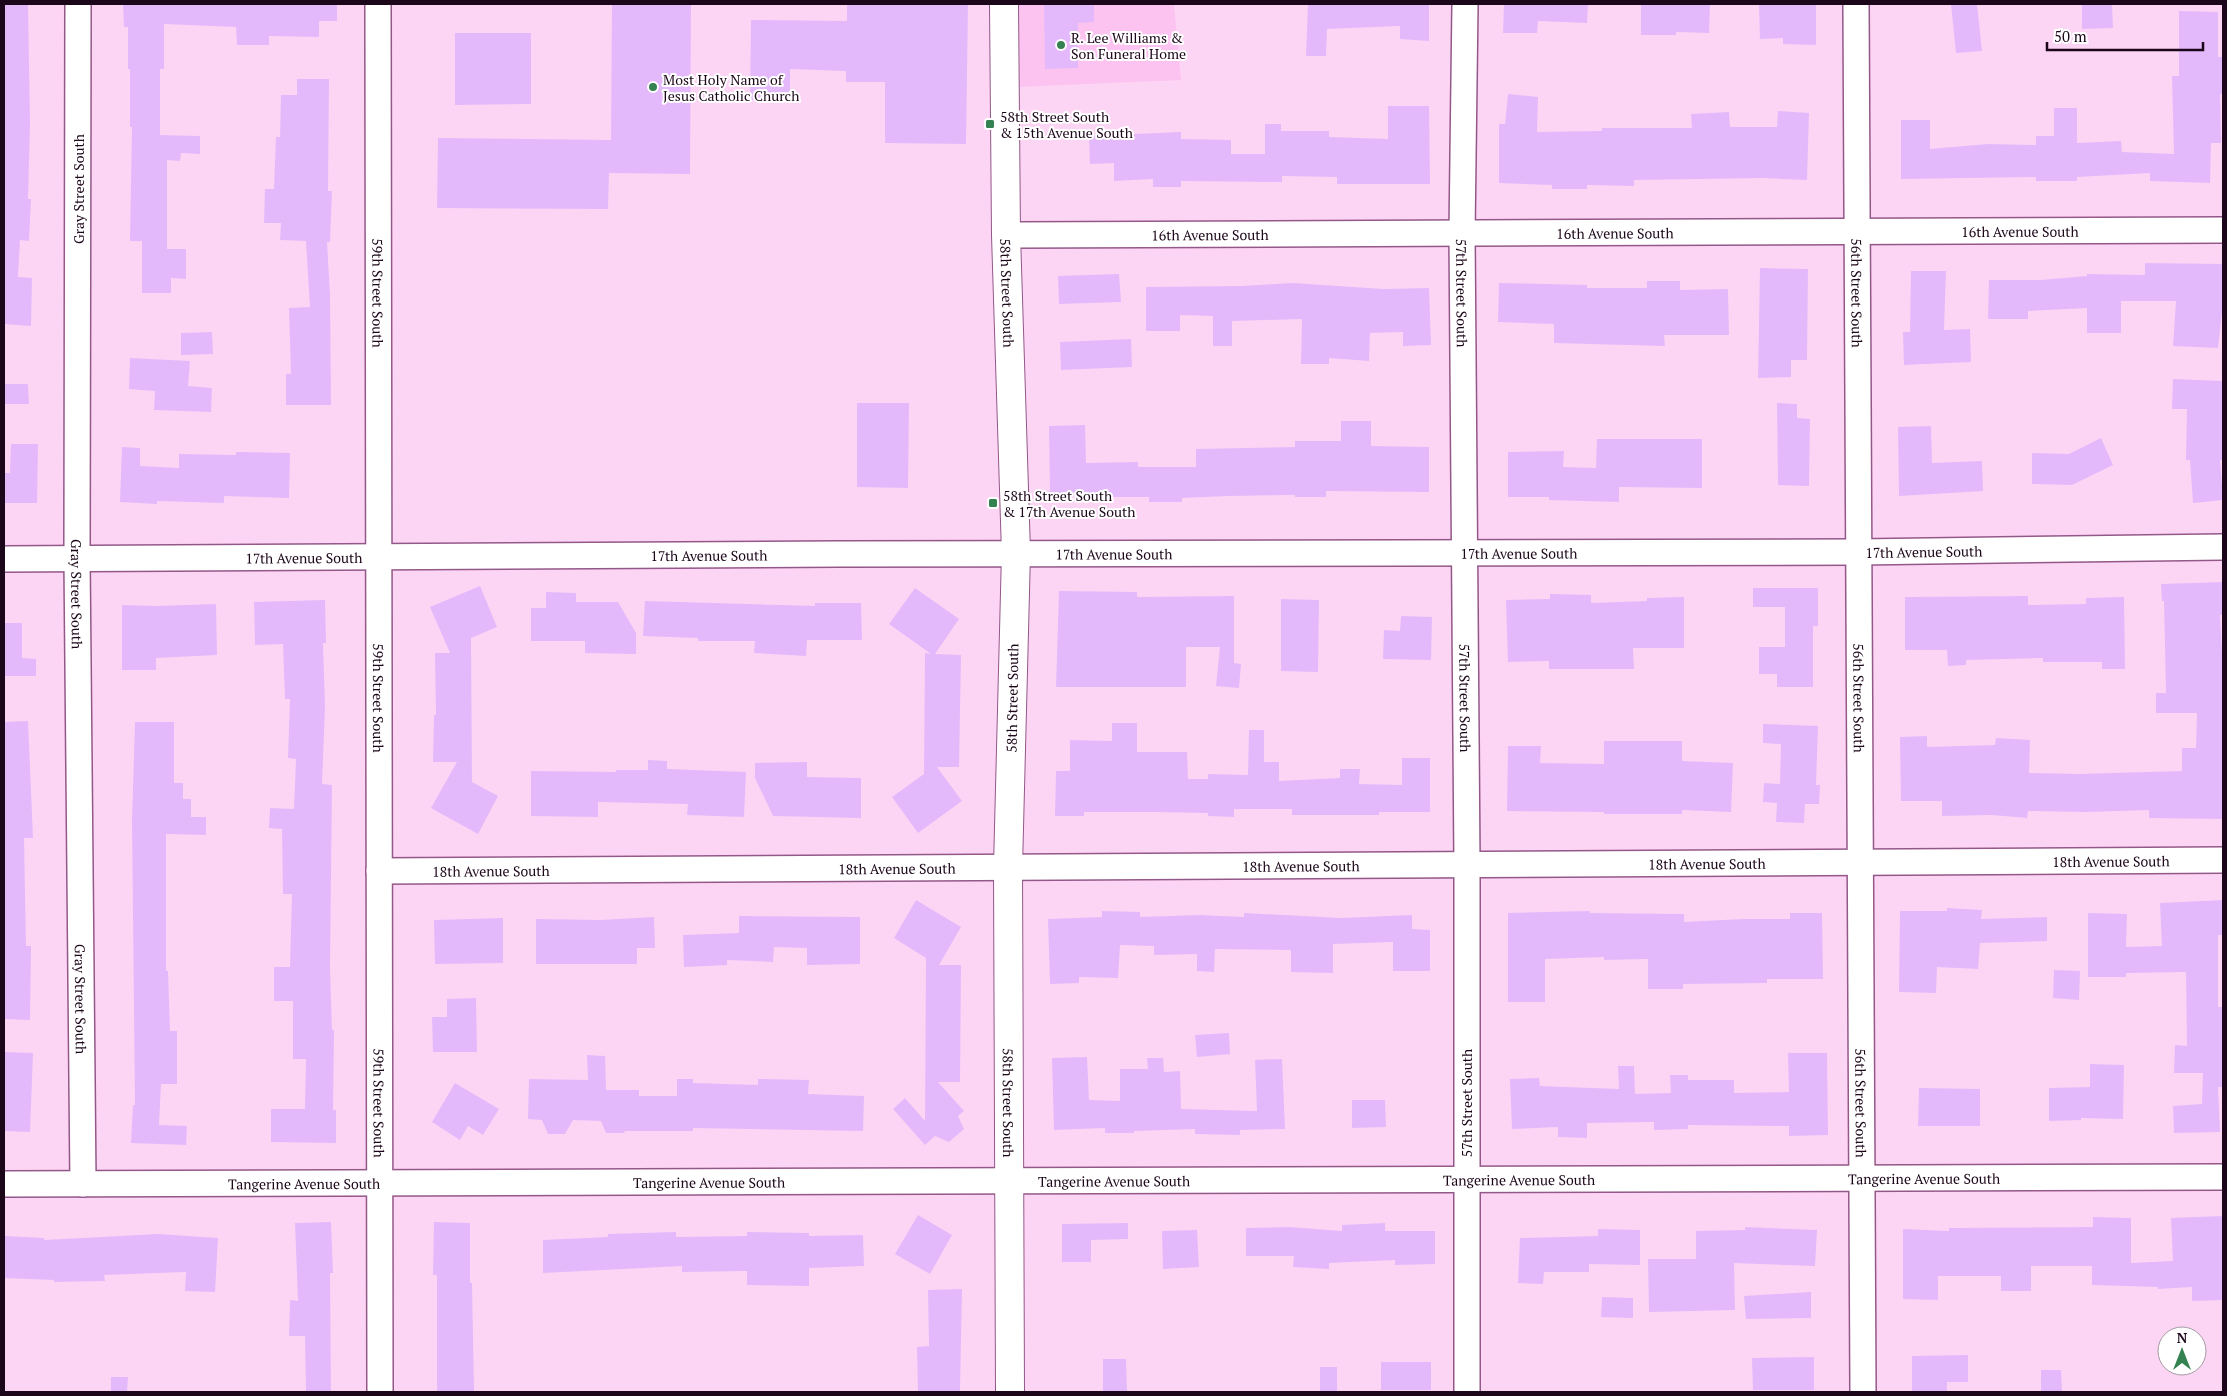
<svg xmlns="http://www.w3.org/2000/svg" width="2227" height="1396" font-family="'PT Serif',serif">
<rect width="100%" height="100%" fill="#fdd5f4"/>
<!-- built -->
<path fill="#fcc3f1" d="M1015,4H1174L1181,80L1016,87Z"/>
<!-- building -->
<path fill="#e4b9fb" d="M4,4H28L30,124L28,199H31L29,241L20,240L18,277L32,278L31,326L4,324Z
M123,4H337V21H319V37L269,36V45H237L236,27L164,24V69H160V135L200,136V154L181,153L180,161L167,160V249H186V279L171,278V293H142V241H130L132,127H130V69H128V27H124Z
M612,4H691L690,174L609,173L608,209L437,208L438,138L611,140Z
M847,4H968L966,144L885,143V82H846V71L790,69V101L750,100L751,20L847,21Z
M1044,4H1094V22L1078,23V68L1045,69Z
M1308,4H1429V41L1400,39V26L1327,29L1326,56H1306Z
M1504,4H1588L1587,23L1538,21L1537,33H1503Z
M1641,4H1710L1709,33L1676,32V35H1641Z
M1759,4H1816V45L1783,44V38L1760,39Z
M1951,4H1977L1982,51L1956,53Z
M2082,4H2112L2113,28L2082,29Z
M2179,11L2218,12V57H2223V94H2220L2221,143H2211L2210,183L2150,181V173L2077,177V181H2036V177L1901,179V120H1930V149L1988,144L2036,145V136H2054V108H2077V143L2121,141L2122,152L2174,154L2172,76H2179Z
M455,33H531V104L455,105Z
M297,79H329L328,191H332L330,242H327L330,295L331,405H286V374H291L289,308L310,307L306,241L280,240L281,223H264L265,189H274L276,137H280L281,95H297Z
M1508,94L1538,97L1537,132L1602,131V128H1692L1691,114L1729,112L1730,127H1777L1778,111L1809,113L1807,180L1764,178L1634,180V186L1587,185V189H1552V185L1499,183V124H1505Z
M1388,106H1429L1430,184H1337V177L1282,176V182L1181,181V187H1153V179L1114,181V163L1090,164L1089,136L1181,132V139L1231,140V154H1265V124H1281V131H1329V137L1388,139Z
M2145,263L2223,264V302L2218,348L2173,346L2176,301H2121V333H2087V308L2028,311V319H1988L1989,280H2041L2087,276V274L2145,275Z
M1760,268L1808,269L1807,360H1791V377L1758,378Z
M1911,271H1946L1944,330L1970,329L1971,362L1904,365L1903,332H1910Z
M1119,274L1121,302L1059,304L1058,276Z
M1647,281H1680V290L1728,289L1729,335H1664L1665,346L1554,343V324L1498,322L1499,283L1587,285V288H1647Z
M1293,283L1383,289L1429,288L1431,345L1403,346V332L1370,333L1369,361L1329,358V364H1301L1302,319L1232,321V346H1213V316L1180,315V331H1146V287L1241,286Z
M212,332L213,354L181,355V333Z
M1131,339L1132,367L1061,370L1060,342Z
M130,358L190,361L188,386L212,388L211,412L154,410L155,391L129,389Z
M2173,379L2223,381V460H2220L2223,500L2193,503L2190,460H2186L2187,409H2172Z
M4,384H28L29,404H4Z
M857,403H909L908,488L857,487Z
M1777,403L1797,404V418L1810,419L1809,486L1778,485Z
M1341,421H1371V446L1429,447V492L1326,491V497H1295V495L1228,496L1182,498V502H1149V497H1100V493H1050L1049,426L1085,425L1086,463L1138,462V467H1196V449L1295,447V441H1341Z
M1931,426L1932,463L1982,461L1983,491L1899,496L1898,427Z
M2101,438L2113,465L2072,485L2032,484V453L2069,454Z
M1597,439H1702V488L1619,487V502L1549,500V497H1508V452L1564,451L1563,467L1596,468Z
M11,444H38L37,503H4V473H10Z
M122,447L140,448V466L179,468V454L236,455V452L290,453L289,498L224,496V503L157,501V504L120,502Z
M2223,582V615H2220L2223,674V819L2149,818V810L2086,812L2028,811L2027,818L1992,815L1942,816V801H1901L1900,737L1927,736V747L1995,745L1996,738L2030,740L2029,773L2078,774L2182,771V748H2196L2197,713H2156V693H2166L2164,601H2162L2161,584Z
M480,586L497,627L471,638L472,782L498,796L478,834L431,808L457,762H433L434,715H436L435,653H450L430,607Z
M915,588L959,619L935,654L961,655L959,767H937L962,801L918,833L892,797L924,774L925,653L931,654L889,624Z
M1753,588H1818V626H1813V687H1777V674H1759V647H1785V607H1753Z
M1059,591L1137,592V597L1234,596V663L1241,664L1239,688L1216,686L1220,647H1186V687H1056Z
M546,592L576,593V602H618L636,633V654L585,653V641H531V608H546Z
M1550,594L1591,595V603L1647,601V598L1684,597V648H1633L1634,669H1549V661L1508,662L1506,600L1550,599Z
M2028,596V605L2086,604V598L2124,597L2125,669H2102V662H2043V658L1966,660V665L1948,666L1947,650H1905V597Z
M1281,599L1319,600L1318,672L1281,671Z
M325,600L326,643H323L325,707L322,784L332,785L330,968L332,1030H334L333,1110H336V1143L271,1142V1109H305L306,1059H293V1001H274V967H290L292,894H283L282,829L269,828L270,808L294,809L296,759L288,758L290,699H285L283,644L255,645L254,602Z
M645,601L815,606V603H861L862,640H807L806,656L754,653L755,641H698V638L643,636Z
M216,604L217,655L156,658V670H122V605L157,606Z
M1401,616L1432,617L1431,660L1383,659L1384,630L1400,631Z
M4,623H22V658L36,659V676H4Z
M28,721L33,838H24L26,946H31L30,1020L4,1019V722Z
M135,722H174V783H183V799H191V817H206V835L166,834V971H168L170,1031H177V1084H161L159,1125L187,1126L186,1145L131,1143L133,1105H135L132,821Z
M1112,723H1137V752H1187L1188,779H1208V774L1248,775L1249,730H1264V762H1279V781L1340,778V769H1360L1359,784L1402,785V758H1430V812H1379V815H1292V809H1234V817L1208,816V813L1155,812H1084V816H1055L1056,771H1070V740L1112,741Z
M1763,724L1818,726L1816,785H1820L1819,804H1805L1804,823L1776,822L1777,803L1763,802L1764,783L1780,784L1781,744L1763,743Z
M1604,741H1682V761L1733,763L1731,812L1682,810V814H1604V812L1507,811L1508,746H1541L1540,763L1604,764Z
M648,760L667,761V769L746,772L744,817L687,815L688,804L598,802V817L531,816V771L616,772V770H648Z
M807,762V777L861,778V818L773,816L755,778V763Z
M916,900L961,927L939,965H961L960,1082H938L964,1111L958,1116L964,1129L949,1142L935,1136L925,1145L893,1109L905,1098L925,1121L926,958L894,938Z
M2223,900V935H2218V1007H2223V1087H2218L2220,1132L2174,1133L2173,1106L2202,1104L2203,1073H2174L2175,1045L2187,1046L2186,972L2126,973V977H2088V913L2127,914L2126,947L2162,946L2160,903Z
M1947,908L1982,910L1981,919L2047,917V941L1980,943L1978,969L1937,967L1936,993L1899,992L1900,911H1947Z
M1102,911L1140,912V917L1200,915L1244,917V913L1341,918L1412,915V929L1430,930V971H1393V942L1333,944V973L1291,972V950L1215,949L1214,972L1197,971V954L1154,955V946L1120,945L1118,978L1079,977V983L1050,984L1048,919L1102,917Z
M1590,911V913L1684,914V922L1743,919H1790V913H1822L1823,979H1767V983L1683,984V989H1648V959L1604,960V957L1545,959V1002H1508V913Z
M739,916L860,917V964L807,965V948L774,947L773,962L727,960V965L684,967L683,935L739,933Z
M654,917L655,948H637V964H536V919L600,920Z
M503,918V963L435,964L434,920Z
M2054,970L2080,971L2079,1000L2053,998Z
M476,998L477,1052H433L432,1017H447V999Z
M1229,1033L1230,1054L1197,1057L1195,1035Z
M4,1052L33,1053L30,1132L4,1131Z
M1788,1053H1827L1828,1135L1789,1136V1126L1688,1125V1129L1654,1130V1122L1587,1123V1138L1558,1137V1127L1512,1129L1510,1079L1539,1078L1540,1086L1619,1089L1618,1066H1634L1635,1094L1671,1093L1670,1075H1688V1080H1734V1093L1789,1092Z
M587,1055L605,1056L606,1090H639V1096H677V1079H693V1083L758,1085V1079L809,1080L808,1094L864,1096L863,1131L693,1128V1131H625L624,1133H606L601,1121L573,1120L565,1134H548L542,1120L528,1119L529,1079L588,1080Z
M1087,1057L1089,1100L1120,1101V1069H1148L1147,1058H1163L1164,1072L1180,1071L1181,1109L1257,1111L1255,1060L1282,1059L1285,1129L1240,1130V1135L1195,1134V1129L1134,1131V1133H1105V1128L1054,1130L1052,1058Z
M2090,1064L2124,1065L2123,1119L2081,1118V1120L2049,1121V1088L2090,1087Z
M455,1083L499,1109L483,1135L468,1126L460,1140L432,1122Z
M1919,1088L1980,1089V1126H1918Z
M1352,1100H1385L1386,1127L1352,1128Z
M918,1215L952,1235L930,1274L895,1254Z
M2223,1216V1300L2192,1301V1287L2158,1289V1287L2092,1285V1266H2031V1291H2001V1276H1938V1300L1903,1299V1229L1949,1231V1228L2093,1227V1217L2131,1218V1263L2173,1261L2171,1218Z
M331,1222L333,1273H330L331,1392H306L305,1336H289L290,1300L298,1301L295,1223Z
M434,1222L470,1223V1283H472L474,1392H437V1275H433Z
M1128,1223V1239L1091,1240V1262H1062V1224Z
M1385,1223V1231H1435V1264L1395,1265V1260L1329,1263V1269L1293,1267L1294,1256H1246V1228L1289,1227L1342,1231V1225Z
M1745,1227L1817,1230L1815,1266L1734,1263L1735,1310L1649,1312L1648,1259H1696V1231L1745,1230Z
M1598,1229L1640,1230V1265L1589,1264V1272H1544L1543,1284L1518,1283L1520,1238L1598,1236Z
M1197,1230L1199,1267L1163,1269L1162,1231Z
M676,1232V1237L747,1236V1232L809,1233V1236L863,1235L864,1266L809,1268V1286L747,1285V1271L682,1272V1266L543,1273V1240L608,1237V1234Z
M158,1234L218,1238L215,1292L185,1291L186,1272L104,1275L105,1281L54,1282V1280L4,1278V1236L44,1238V1240Z
M962,1289L960,1392H918L917,1347L929,1346L928,1290Z
M1811,1292V1318L1746,1319L1744,1296Z
M1602,1297L1633,1298V1318L1601,1317Z
M1968,1355V1382H1947V1392H1912V1356Z
M1814,1357V1390H1753L1752,1358Z
M1103,1359H1126L1127,1392H1103Z
M1381,1362H1431V1390H1381Z
M1320,1367H1337V1392H1320Z
M2041,1370H2061L2062,1392H2041Z
M111,1377H128L127,1392H111Z"/>
<g fill="none" stroke-linecap="round" stroke-linejoin="round">
<defs>
<g id="minor">
<path id="s1" d="M78,4L77,559L83,1184"/>
<path id="s2" d="M378,4L380,1392"/>
<path id="s3" d="M1465,4L1462,233L1467,864V1392"/>
<path id="s4" d="M1856,4L1863,1392"/>
<path id="s5" d="M1006,235L2223,230"/>
<path id="s6" d="M4,559L839,554L1859,552L2223,547"/>
<path id="s7" d="M379,871L2223,860"/>
<path id="s8" d="M4,1184L2223,1177"/>
</g>
<g id="tertiary">
<path id="s9" d="M1004,4L1006,235L1016,553L1008,867L1010,1392"/>
</g>
</defs>
<!-- minor casing -->
<use href="#minor" stroke="#935888" stroke-width="28"/>
<!-- tertiary casing -->
<use href="#tertiary" stroke="#935888" stroke-width="30"/>
<!-- minor -->
<use href="#minor" stroke="#fff" stroke-width="25"/>
<!-- tertiary -->
<use href="#tertiary" stroke="#fff" stroke-width="28"/>
</g>
<!-- markers -->
<g fill="#348151" stroke="#fff" stroke-width="2">
<circle cx="1061" cy="45" r="5"/>
<circle cx="653" cy="87" r="5"/>
<rect x="985" y="119" width="10" height="10" rx="2.5"/>
<rect x="988" y="498" width="10" height="10" rx="2.5"/>
</g>
<g text-anchor="middle" dominant-baseline="central" stroke-width="4" stroke-linejoin="round" paint-order="stroke">
<!-- poi labels -->
<g font-size="14" fill="#1c0619" stroke="#fff" text-anchor="start">
<text x="1071" y="37">R. Lee Williams &amp;<tspan x="1071" dy="16">Son Funeral Home</tspan></text>
<text x="663" y="79">Most Holy Name of<tspan x="663" dy="16">Jesus Catholic Church</tspan></text>
<text x="1000" y="116">58th Street South<tspan x="1000" dy="16">&amp; 15th Avenue South</tspan></text>
<text x="1003" y="495">58th Street South<tspan x="1003" dy="16">&amp; 17th Avenue South</tspan></text>
</g>
<!-- street labels -->
<g font-size="14" fill="#1c0619" stroke="#fff">
<text transform="translate(78 189) rotate(-90)">Gray Street South</text>
<text stroke="none"><textPath href="#s5" startOffset="1014">16th Avenue South</textPath></text>
<text stroke="none"><textPath href="#s5" startOffset="609">16th Avenue South</textPath></text>
<text stroke="none"><textPath href="#s5" startOffset="204">16th Avenue South</textPath></text>
<text stroke="none"><textPath href="#s2" startOffset="289">59th Street South</textPath></text>
<text stroke="none"><textPath href="#s9" startOffset="289">58th Street South</textPath></text>
<text stroke="none"><textPath href="#s3" startOffset="289">57th Street South</textPath></text>
<text stroke="none"><textPath href="#s4" startOffset="289">56th Street South</textPath></text>
<text stroke="none"><textPath href="#s6" startOffset="1920">17th Avenue South</textPath></text>
<text stroke="none"><textPath href="#s6" startOffset="1515">17th Avenue South</textPath></text>
<text stroke="none"><textPath href="#s6" startOffset="1110">17th Avenue South</textPath></text>
<text stroke="none"><textPath href="#s6" startOffset="705">17th Avenue South</textPath></text>
<text stroke="none"><textPath href="#s6" startOffset="300">17th Avenue South</textPath></text>
<text stroke="none"><textPath href="#s1" startOffset="590">Gray Street South</textPath></text>
<text stroke="none"><textPath href="#s2" startOffset="694">59th Street South</textPath></text>
<text transform="translate(1012 698) rotate(-89)">58th Street South</text>
<text stroke="none"><textPath href="#s3" startOffset="694">57th Street South</textPath></text>
<text stroke="none"><textPath href="#s4" startOffset="694">56th Street South</textPath></text>
<text stroke="none"><textPath href="#s7" startOffset="1732">18th Avenue South</textPath></text>
<text stroke="none"><textPath href="#s7" startOffset="1328">18th Avenue South</textPath></text>
<text stroke="none"><textPath href="#s7" startOffset="922">18th Avenue South</textPath></text>
<text stroke="none"><textPath href="#s7" startOffset="518">18th Avenue South</textPath></text>
<text stroke="none"><textPath href="#s7" startOffset="112">18th Avenue South</textPath></text>
<text stroke="none"><textPath href="#s1" startOffset="995">Gray Street South</textPath></text>
<text stroke="none"><textPath href="#s2" startOffset="1099">59th Street South</textPath></text>
<text stroke="none"><textPath href="#s9" startOffset="1099">58th Street South</textPath></text>
<text transform="translate(1466 1103) rotate(-90)">57th Street South</text>
<text stroke="none"><textPath href="#s4" startOffset="1099">56th Street South</textPath></text>
<text stroke="none"><textPath href="#s8" startOffset="1920">Tangerine Avenue South</textPath></text>
<text stroke="none"><textPath href="#s8" startOffset="1515">Tangerine Avenue South</textPath></text>
<text stroke="none"><textPath href="#s8" startOffset="1110">Tangerine Avenue South</textPath></text>
<text stroke="none"><textPath href="#s8" startOffset="705">Tangerine Avenue South</textPath></text>
<text stroke="none"><textPath href="#s8" startOffset="300">Tangerine Avenue South</textPath></text>
</g>
</g>
<!-- border -->
<rect width="2227" height="1396" fill="none" stroke="#1c0619" stroke-width="10"/>
<!-- north arrow -->
<g transform="translate(2182 1351)"><circle r="24" fill="#ffffff" stroke="#a49ba3"/>
<path d="M0-4L9 19L0 12L-9 19Z" fill="#348151"/>
<text y="-8" font-size="14" font-weight="bold" text-anchor="middle" fill="#1c0619">N</text>
</g>
<!-- scale -->
<path d="M2047 42v8h156v-8" fill="none" stroke="#1c0619" stroke-width="2.5"/>
<text x="2054" y="42" font-size="15" fill="#1c0619" stroke="#ffffff" stroke-width="4" paint-order="stroke">50 m</text>
</svg>
